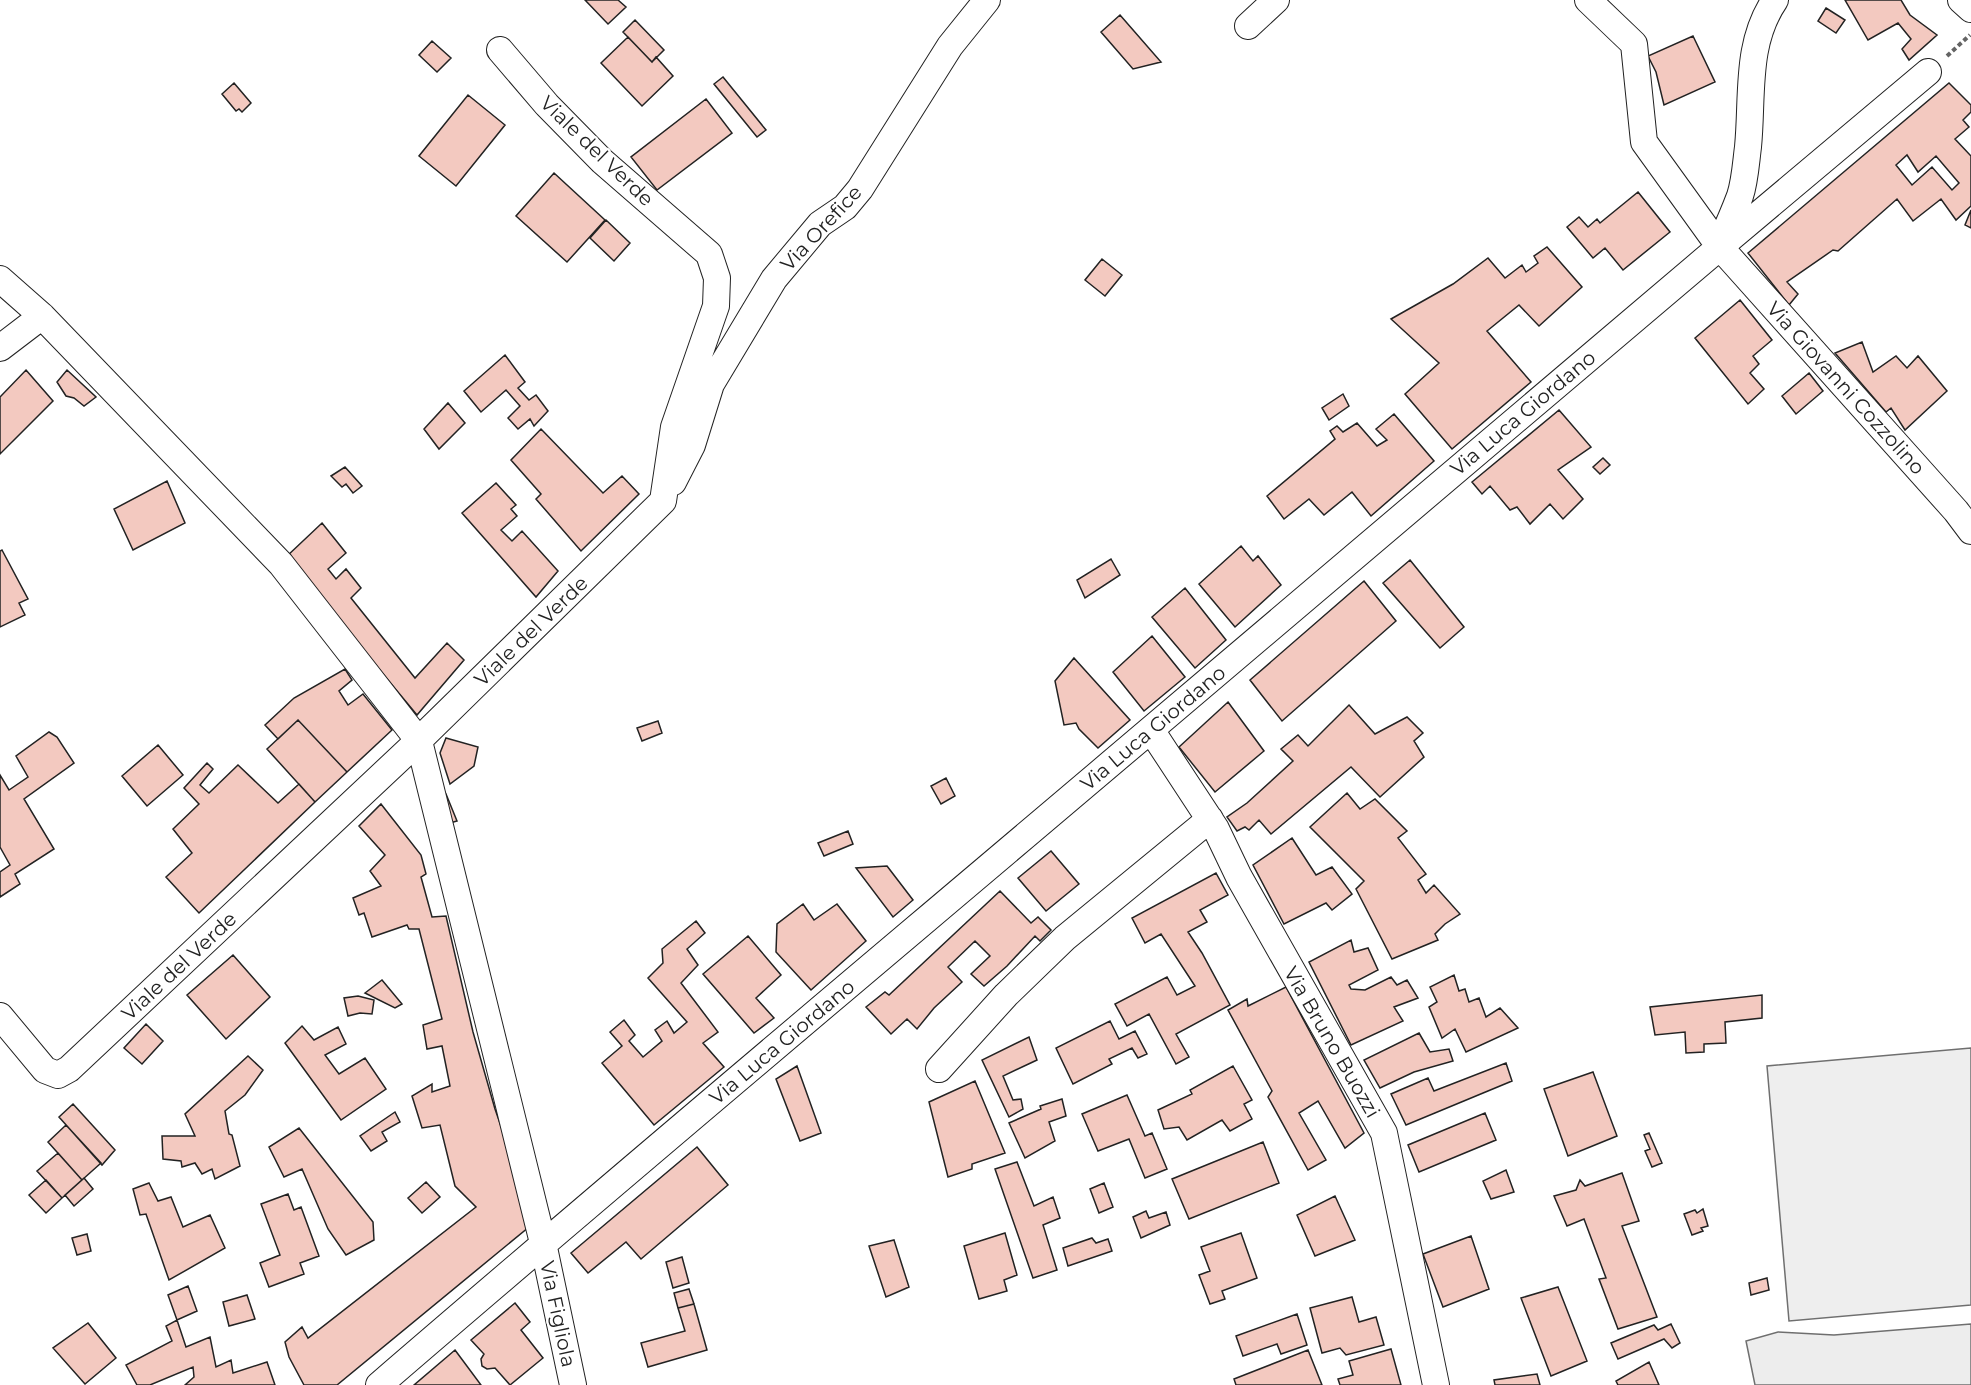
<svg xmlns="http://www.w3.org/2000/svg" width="1971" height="1385" font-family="Montserrat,sans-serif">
<rect width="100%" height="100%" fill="#fff"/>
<!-- green -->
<path fill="#eee" stroke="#6f6f6f" stroke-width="1.5" d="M1971,1048V1305L1789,1321L1767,1066Z"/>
<!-- parking -->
<path fill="#ededed" stroke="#6f6f6f" stroke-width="1.5" d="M1971,1324V1385H1755L1746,1341L1778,1332L1834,1335Z"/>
<!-- building -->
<path fill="#f3c9c0" stroke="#222" stroke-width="1.5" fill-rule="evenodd" d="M585,0H618L626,7L608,24Z
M1845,0H1901L1910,15L1937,35L1909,60L1902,49L1911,39L1898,23L1868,40Z
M1826,8L1845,20L1836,33L1818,21Z
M1120,15L1161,62L1133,69L1101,32Z
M635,20L664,50L652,62L623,32Z
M1693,36L1715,82L1664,105L1656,72L1648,56Z
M628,37L652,62L656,57L673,76L642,106L601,63Z
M432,41L451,58L437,72L419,55Z
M723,77L766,130L757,137L714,84Z
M234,83L251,103L242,112L239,109L236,111L222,94Z
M1949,83L1971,105V112L1963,120L1969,127L1955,139L1971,156V206L1956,220L1941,199L1913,221L1897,199L1838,251L1833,250L1787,282L1798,294L1789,305L1748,253ZM1907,155L1918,172L1936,156L1959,183L1952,190L1932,167L1912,185L1896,165Z
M468,95L505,125L456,186L419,156Z
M706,99L732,133L657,190L631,157Z
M554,173L605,220L567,262L516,216Z
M1638,192L1670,232L1623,270L1605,248L1593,258L1567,227L1579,217L1588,227L1597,219L1600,223Z
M1971,210V228L1965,225Z
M606,220L630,243L614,261L590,238Z
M1547,247L1582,287L1539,326L1519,305L1487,331L1531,382L1452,449L1405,394L1439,363L1391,319L1453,284L1488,258L1505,278L1522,265L1526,272L1538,263L1534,256Z
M1102,259L1122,275L1105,296L1085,280Z
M1740,300L1772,340L1753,356L1759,364L1750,373L1764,389L1748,404L1695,338Z
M1862,342L1873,372L1896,356L1907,368L1918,356L1947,391L1905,430L1891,408L1886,412L1835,353Z
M505,355L525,382L518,388L529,400L536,395L548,411L534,426L530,419L518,429L508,418L520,406L506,390L481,412L464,391Z
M26,370L53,401L0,454V397Z
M67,370L96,397L84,406L74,398L66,396L57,382Z
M1809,373L1823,391L1796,414L1782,396Z
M1343,394L1349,406L1329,420L1322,408Z
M448,403L465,423L439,449L424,429Z
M1559,410L1591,447L1558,470L1583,499L1563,519L1550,504L1530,524L1517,507L1510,510L1490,486L1482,494L1472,482Z
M1394,414L1434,461L1371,516L1352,492L1324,515L1309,499L1284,519L1267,496L1335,439L1330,431L1337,426L1343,432L1357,423L1377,446L1387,440L1376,429Z
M541,429L603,493L622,476L639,494L581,551L536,499L541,494L511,460Z
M1603,458L1610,465L1600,474L1593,467Z
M345,467L362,486L353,493L346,484L342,487L331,476Z
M167,481L185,523L133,550L114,509Z
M496,483L516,505L511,509L517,516L501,530L512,541L522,531L558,571L536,597L462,513Z
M322,523L346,553L328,569L336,579L346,569L361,588L351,598L415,678L447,643L464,660L417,715L286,557Z
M1241,546L1253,561L1258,556L1281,585L1235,627L1199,584Z
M2,550L28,599L19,603L25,615L0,627V551Z
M1111,559L1120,575L1085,598L1077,580Z
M1410,560L1464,627L1440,648L1383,583Z
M1364,581L1396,621L1282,721L1250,680Z
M1185,588L1226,640L1195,668L1152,617Z
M1152,636L1185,677L1144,711L1113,672Z
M1074,658L1130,720L1098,748L1079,729L1076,723L1064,725L1055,681Z
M345,669L352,680L339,691L348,705L363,694L392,730L347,772L298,720L278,739L265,725L294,698Z
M1228,702L1264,751L1215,792L1179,747Z
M1349,705L1375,734L1407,717L1423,733L1414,741L1424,757L1380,797L1351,767L1271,834L1259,820L1249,830L1245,827L1237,831L1227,817L1247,803L1293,761L1281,749L1298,735L1308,746Z
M298,720L347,772L315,802L267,749Z
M658,721L662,733L642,741L637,728Z
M49,732L57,737L74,763L24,799L54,849L15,874L20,884L0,897V872L10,865L0,847V775L9,790L28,777L16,756Z
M446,738L478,747L474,766L450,784L440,753Z
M158,745L183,775L147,806L122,776Z
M207,763L213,769L200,785L209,793L238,765L278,803L299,784L315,802L199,913L166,877L192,853L173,829L199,804L184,788Z
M946,778L955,796L941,804L931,786Z
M1347,793L1360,809L1375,799L1407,831L1398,838L1426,874L1418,880L1426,893L1434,885L1460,914L1445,924L1435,934L1438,940L1392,959L1356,889L1364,881L1310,827Z
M446,794L457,821L446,824L434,796Z
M381,804L421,855L426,874L421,877L432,917L446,916L473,1032L495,1109L511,1155L529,1227L337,1385H304L289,1357L285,1342L302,1327L308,1338L476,1207L455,1186L440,1125L422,1128L412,1096L432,1084V1092L450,1086L442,1046L427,1049L423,1025L442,1019L419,929H409L407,925L372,937L364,913L359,915L353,898L381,886L370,871L385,855L359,826Z
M848,831L853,844L824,856L818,843Z
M1292,838L1316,875L1332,867L1352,894L1332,910L1326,903L1284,924L1253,865Z
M1051,851L1079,884L1046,911L1018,878Z
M887,866L913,900L893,917L856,868Z
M1216,873L1228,895L1200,910L1207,922L1188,932L1202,953L1230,1005L1176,1034L1189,1057L1176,1064L1149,1014L1127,1026L1115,1004L1167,977L1177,995L1195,986L1161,934L1145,943L1132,918Z
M1000,891L1031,923L1038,917L1051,930L1040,941L1035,936L1007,966L984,986L971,974L990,956L975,941L948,967L962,982L934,1008L917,1029L907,1019L891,1034L866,1007L885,992L889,995Z
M803,904L814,920L837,904L866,941L811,990L776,952L777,924Z
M696,921L705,933L687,949L698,965L681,983L718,1032L703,1043L724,1067L654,1125L602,1063L622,1046L610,1032L624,1020L635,1035L629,1041L643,1057L662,1041L655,1030L667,1021L674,1033L687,1022L648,978L663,963L662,949Z
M748,936L781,975L756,998L774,1018L754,1033L703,974Z
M1351,940L1354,952L1368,948L1378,970L1349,985L1351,989L1365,990L1391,977L1397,985L1407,980L1418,998L1394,1007L1403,1021L1351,1045L1309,962Z
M233,955L270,997L226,1039L187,995Z
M1454,975L1459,991L1465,989L1469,1002L1479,998L1486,1017L1500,1008L1518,1028L1466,1052L1455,1029L1442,1038L1429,1007L1437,1002L1430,987Z
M382,980L402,1004L395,1008L365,993Z
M1286,987L1364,1133L1345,1148L1318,1101L1299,1113L1326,1160L1308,1170L1268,1097L1272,1091L1228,1010L1247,999L1248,1006Z
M1762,995V1018L1725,1022L1726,1043L1704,1044V1052L1686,1053L1685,1032L1655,1035L1650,1007Z
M358,996L374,1000L372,1014L360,1013L348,1016L344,998Z
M1110,1021L1119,1039L1135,1031L1147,1054L1138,1058L1132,1048L1109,1059L1112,1064L1073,1084L1056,1048Z
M146,1024L163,1041L142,1064L124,1048Z
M302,1026L314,1040L338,1027L346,1044L325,1055L339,1074L365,1058L386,1089L341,1120L285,1043Z
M1419,1033L1430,1052L1449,1049L1453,1061L1414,1072L1380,1088L1364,1060Z
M1029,1037L1037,1060L1003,1076L1013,1100L1021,1099L1023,1109L1009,1117L982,1060Z
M248,1056L263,1070L245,1095L225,1111L229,1134L232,1135L240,1166L215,1179L212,1169L202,1174L195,1163L182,1167L181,1161L163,1159L162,1136H195L185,1114Z
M1506,1063L1512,1081L1406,1125L1391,1094L1428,1078L1434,1091Z
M797,1066L821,1133L800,1141L776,1079Z
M1233,1066L1252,1100L1244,1104L1252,1119L1230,1131L1222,1120L1187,1140L1179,1127L1164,1129L1158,1110L1192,1094L1190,1090Z
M1593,1072L1617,1136L1568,1156L1544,1089Z
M975,1081L1005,1153L972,1164V1169L948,1177L929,1102Z
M1127,1095L1145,1136L1152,1133L1167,1169L1145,1178L1129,1139L1098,1151L1082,1114Z
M1062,1099L1066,1116L1049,1122L1055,1141L1025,1158L1009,1123L1041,1109L1040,1106Z
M73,1104L115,1150L102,1165L59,1117Z
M395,1112L400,1122L382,1132L387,1141L371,1151L360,1136Z
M1485,1113L1496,1140L1419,1172L1408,1145Z
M66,1125L101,1163L82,1180L48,1142Z
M299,1128L373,1222L374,1240L346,1255L328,1229L302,1169L284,1177L269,1147Z
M1649,1133L1662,1163L1652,1167L1645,1151L1650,1149L1644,1135Z
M1263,1142L1279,1183L1189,1219L1172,1179Z
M697,1147L728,1185L641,1259L626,1242L588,1273L571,1253Z
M58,1153L82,1180L62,1198L37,1171Z
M1017,1162L1034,1206L1053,1197L1060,1218L1043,1225L1057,1270L1033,1278L995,1169Z
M1506,1170L1514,1192L1491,1199L1483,1181Z
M1622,1173L1639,1221L1622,1226L1657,1317L1618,1329L1599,1279L1606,1278L1584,1219L1567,1226L1554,1196L1576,1190L1580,1180L1585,1186Z
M84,1178L93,1189L74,1206L65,1195Z
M46,1180L62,1198L46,1213L29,1195Z
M426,1182L440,1197L422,1213L408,1198Z
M149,1183L158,1201L171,1197L183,1227L210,1215L225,1248L169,1280L146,1214L140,1215L133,1189Z
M1104,1183L1113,1207L1099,1213L1090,1189Z
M288,1194L294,1210L301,1207L319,1256L300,1263L304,1274L269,1287L260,1263L280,1255L261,1204Z
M1335,1196L1355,1240L1315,1256L1297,1215Z
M1703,1209L1708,1226L1701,1228L1703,1231L1692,1235L1684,1214L1695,1210L1697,1213Z
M1146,1211L1149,1218L1166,1212L1170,1225L1141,1238L1133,1217Z
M1005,1233L1017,1275L1004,1280L1007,1291L979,1299L964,1246Z
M1241,1233L1257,1278L1222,1291L1225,1299L1210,1304L1199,1275L1210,1271L1201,1247Z
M87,1234L91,1251L77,1255L72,1238Z
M1471,1236L1489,1289L1443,1307L1423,1254Z
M1092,1238L1096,1243L1108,1239L1112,1251L1068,1266L1063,1248Z
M894,1240L909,1287L886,1297L869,1246Z
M682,1257L689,1283L673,1288L666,1262Z
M1767,1278L1769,1290L1751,1295L1749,1283Z
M188,1286L197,1311L177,1320L168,1295Z
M1558,1287L1587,1361L1551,1376L1521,1298Z
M689,1289L694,1304L678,1308L674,1293Z
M247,1295L255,1319L229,1326L223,1302Z
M1352,1297L1359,1322L1376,1317L1384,1345L1346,1355L1340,1348L1322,1353L1310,1308Z
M515,1303L530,1322L521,1330L543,1358L510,1385L495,1368L487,1369L482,1366L481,1359L484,1354L471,1340Z
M694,1304L707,1350L648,1367L641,1343L685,1331L678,1308Z
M1297,1314L1307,1345L1281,1354L1277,1344L1243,1356L1236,1336Z
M177,1320L186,1347L210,1337L216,1367L231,1360L233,1373L267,1362L275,1385H185L194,1377L193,1367L150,1385H137L126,1365L172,1341L166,1326Z
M88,1323L116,1358L85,1384L53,1348Z
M1671,1324L1680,1343L1672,1348L1664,1339L1618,1359L1611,1343L1654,1325L1658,1330Z
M1391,1349L1401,1385H1340L1338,1379L1353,1375L1349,1361Z
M455,1350L481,1385H414Z
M1308,1350L1322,1385H1236L1234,1379Z
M1649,1362L1659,1385H1618L1616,1381Z
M1537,1374L1540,1385H1495L1494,1380Z"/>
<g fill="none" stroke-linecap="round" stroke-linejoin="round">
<defs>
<path id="street" d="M1588,0L1634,44L1644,142L1719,246L1956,511L1971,531
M1961,0L1971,9
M1248,26L1276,0
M1720,243C1727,228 1734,212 1740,196C1745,181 1746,162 1748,147C1753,96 1745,44 1775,0
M0,279L42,316L281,564L419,741L543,1243L573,1385
M0,348L42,316
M673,482L692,445L711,384L774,279L820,224L845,207L860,189L950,46L987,0
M1151,730L1216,829L1239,877L1384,1133L1436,1385
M0,1016L45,1070L58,1075L69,1069L414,745L663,501L674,427L716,306L717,278L709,254L602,161L547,105L500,50
M939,1069L1006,995L1065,938L1210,819
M379,1385C634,1165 892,949 1149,731C1409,511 1667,290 1928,72"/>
</defs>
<!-- street casing -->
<use href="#street" stroke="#222" stroke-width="28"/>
<!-- path -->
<path stroke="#646464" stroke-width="4" stroke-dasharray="4.5 3" stroke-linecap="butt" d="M1947,56L1970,35"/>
<!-- street -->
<use href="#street" stroke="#fff" stroke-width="26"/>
</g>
<g text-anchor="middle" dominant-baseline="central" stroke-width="4.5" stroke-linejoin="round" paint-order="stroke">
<!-- street labels -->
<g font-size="20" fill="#222" stroke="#fff">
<text transform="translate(597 151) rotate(44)">Viale del Verde</text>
<text transform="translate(821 228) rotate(-47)">Via Orefice</text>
<text transform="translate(1846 388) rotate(48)">Via Giovanni Cozzolino</text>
<text transform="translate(1523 413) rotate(-40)">Via Luca Giordano</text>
<text transform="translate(531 631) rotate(-44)">Viale del Verde</text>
<text transform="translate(1153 728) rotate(-40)">Via Luca Giordano</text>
<text transform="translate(179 966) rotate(-43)">Viale del Verde</text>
<text transform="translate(782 1042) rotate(-40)">Via Luca Giordano</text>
<text transform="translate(1332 1042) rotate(60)">Via Bruno Buozzi</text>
<text transform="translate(558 1314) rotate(78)">Via Figliola</text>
</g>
</g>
</svg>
